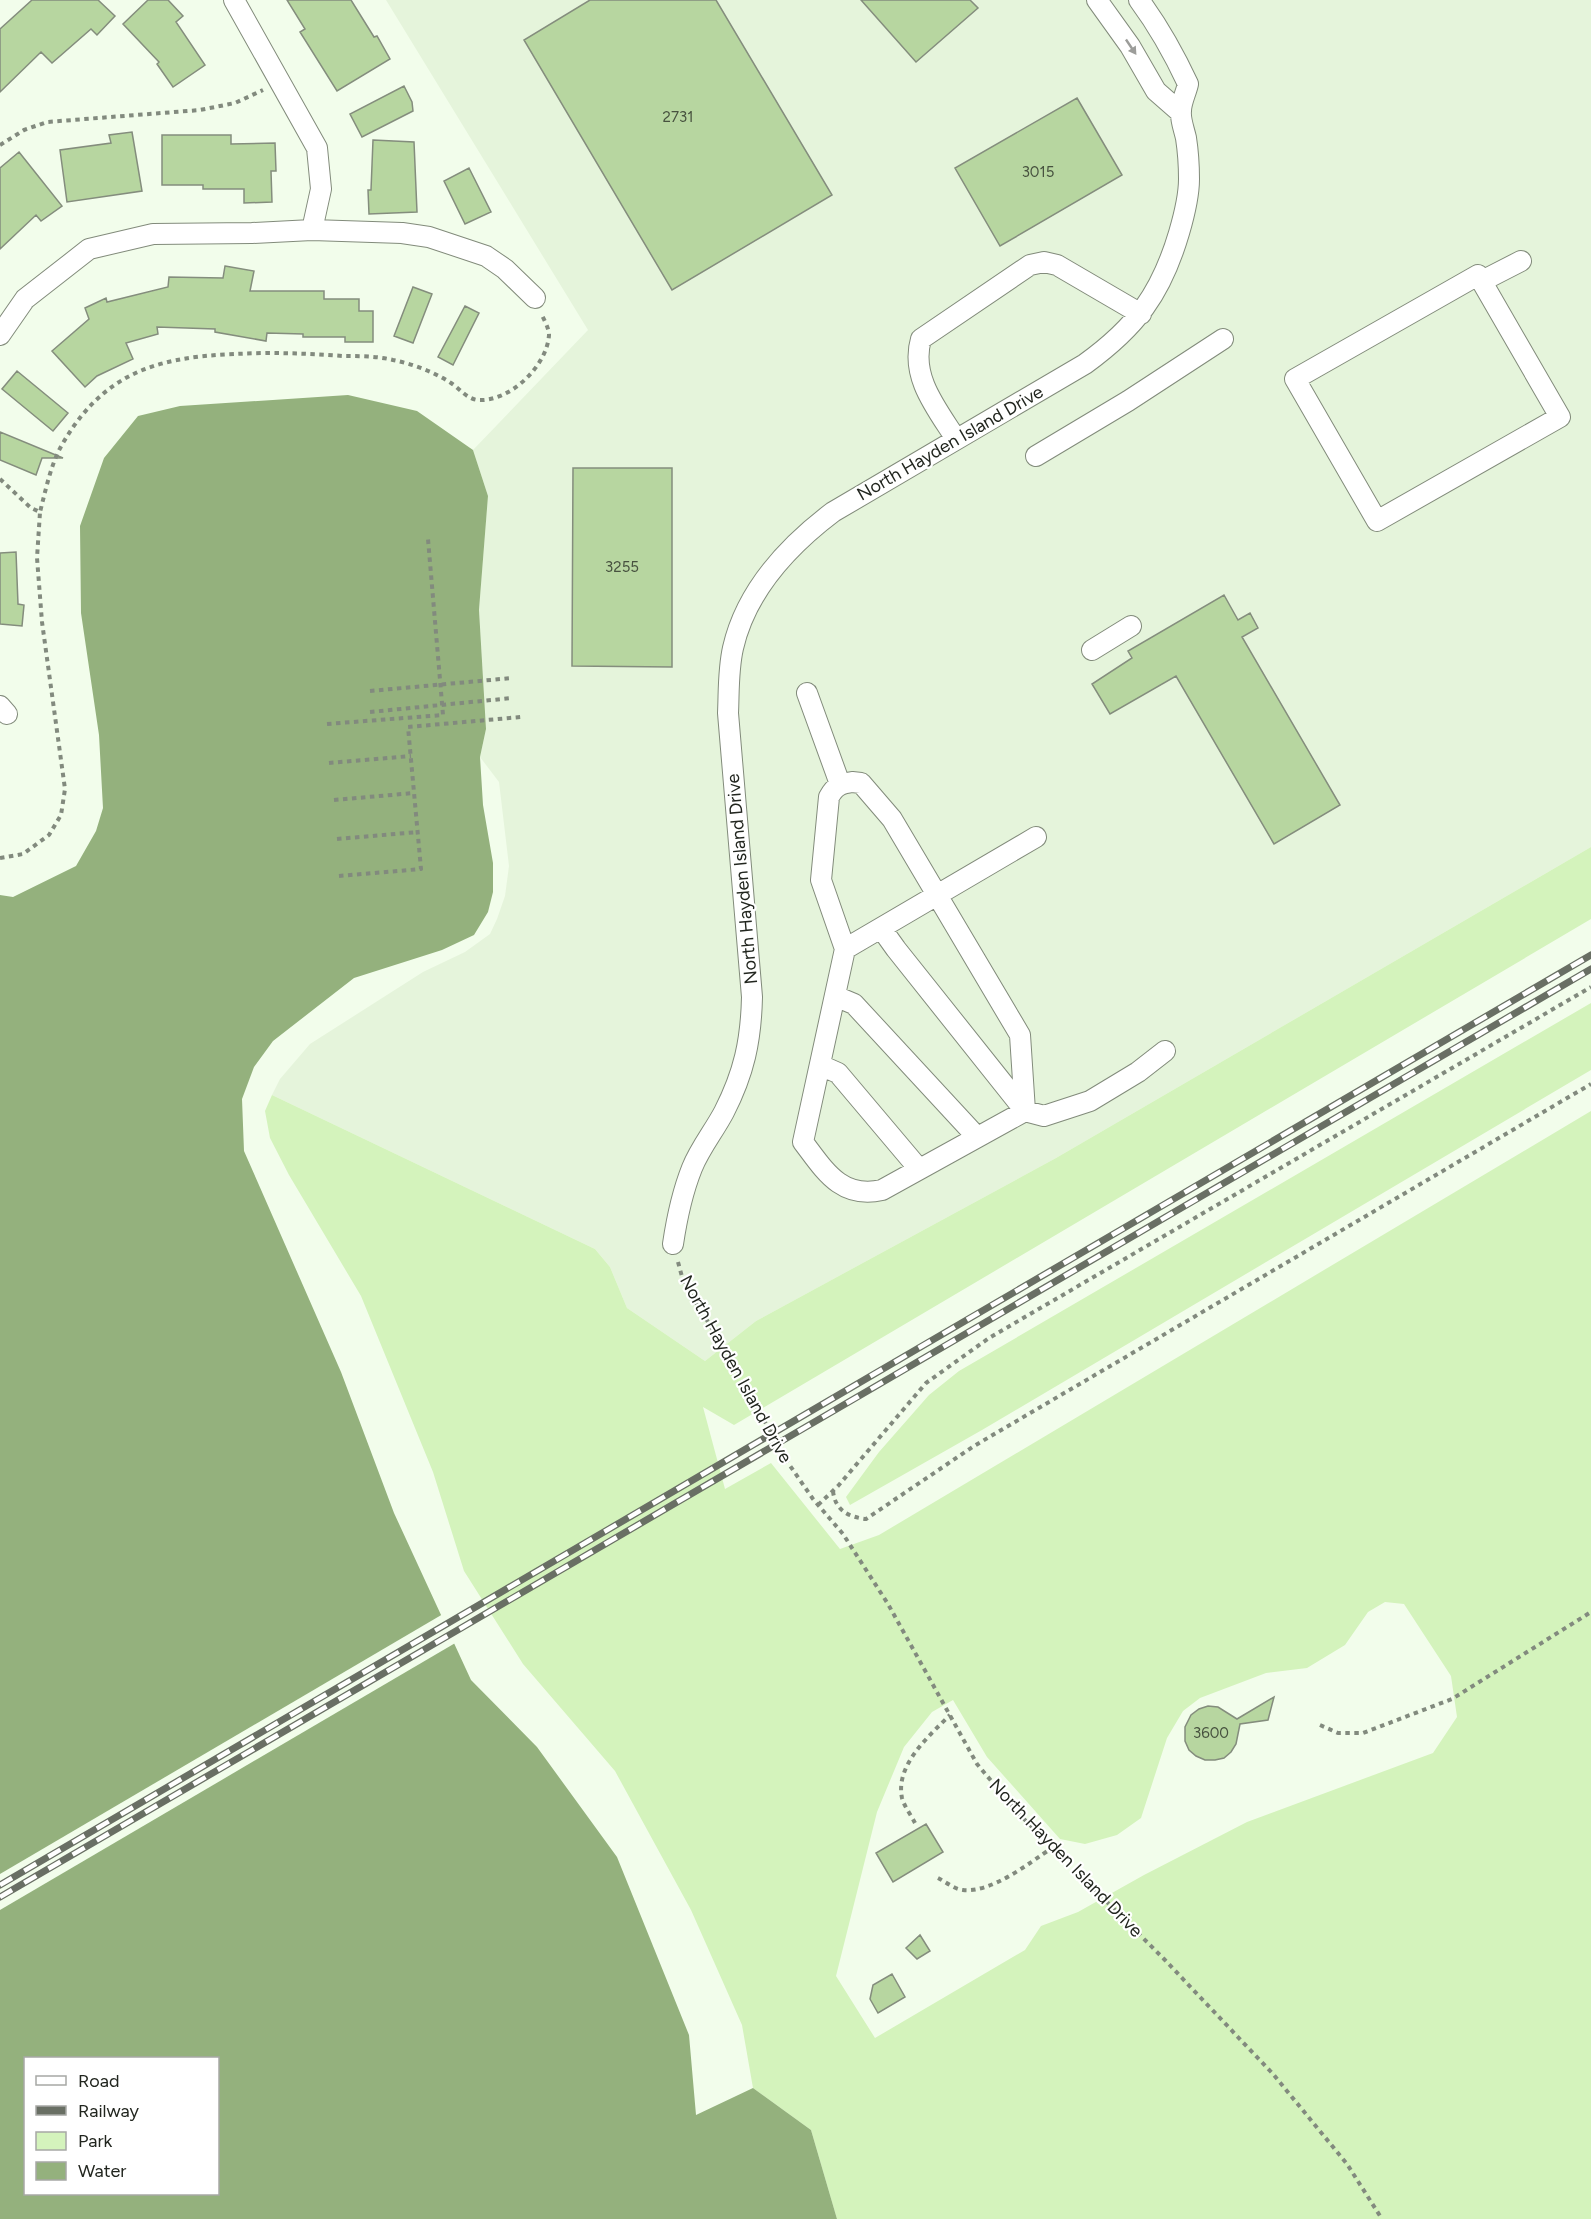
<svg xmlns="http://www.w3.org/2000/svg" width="1591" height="2219" font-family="Figtree,sans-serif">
<rect width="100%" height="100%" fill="#f2fdeb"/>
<!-- built -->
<path fill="#e5f4db" d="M386,0H1591V847L1056,1158L756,1321L705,1361L627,1308L610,1267L595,1249L272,1095L280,1079L310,1044L423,972L465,952L490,934L497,919L505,896L509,866L499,782L480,757L486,729L479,610L488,496L473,450L588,330Z"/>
<!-- green -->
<path fill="#d4f3bc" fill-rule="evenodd" d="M1591,847V919L734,1425L703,1407L725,1489L771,1463L840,1549L879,1535L1591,1111V2219H837L811,2130L753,2088L742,2025L691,1910L615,1771L523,1664L464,1571L433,1472L361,1296L289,1175L270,1138L265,1111L272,1095L595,1249L610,1267L627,1308L705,1361L756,1321L1056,1158ZM1385,1602L1404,1604L1451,1676L1457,1717L1433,1753L1247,1822L1144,1875L1078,1912L1041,1926L1025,1950L875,2038L836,1976L877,1812L904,1747L932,1712L953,1700L987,1757L1060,1839L1085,1844L1117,1835L1141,1818L1167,1738L1183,1711L1200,1698L1266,1673L1307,1668L1345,1645L1368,1612Z
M1591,1003V1070L982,1430L850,1505L846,1497L879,1452L929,1395L959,1371Z"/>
<!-- water -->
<path fill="#94b17d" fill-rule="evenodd" d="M348,395L417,411L473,450L488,496L479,610L486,729L480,757L483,805L493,863V892L488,912L474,935L442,950L354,978L273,1041L254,1067L242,1099L244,1151L341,1372L394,1513L471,1680L537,1747L617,1857L689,2035L696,2115L753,2088L811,2130L837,2219H0V895L13,897L76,866L96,831L103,808L99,735L81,613L80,526L104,458L138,416L180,406ZM26,2058H218V2194H26Z"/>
<!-- pier -->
<path fill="#f2fdeb" d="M443,1614L457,1642L0,1910V1874Z"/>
<!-- building -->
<path fill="#b7d6a0" stroke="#848d7d" stroke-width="1.5" d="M32,0H98L115,16L97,35L91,29L52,63L41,52L0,92V29Z
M148,0H168L183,16L176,22L205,65L173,87L157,64L159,62L123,24Z
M287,0H351L374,37L377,36L390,59L337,91L300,32L305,29Z
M590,0H716L832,195L672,290L524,40Z
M861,0H970L978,8L916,62Z
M404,86L412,102L413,111L362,137L350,114Z
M1077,98L1122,175L1000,246L955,168Z
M132,132L142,191L67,202L60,150L111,143L109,135Z
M162,135H231V144L275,143L276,171H271L272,202L244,203V189H203V185H162Z
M373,140L414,142L417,212L369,214L368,190H371Z
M19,152L62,206L41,221L36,215L0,249V168Z
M469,168L491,212L465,224L444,181Z
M225,266L254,271L250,291H324V299H359V311H373V342H345V337H303V334L267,333L266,341L215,332V329L157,327L158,334L126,343L133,359L97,376L85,387L52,351L89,319L85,308L106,298L107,302L168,287L169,277L223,278Z
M413,287L432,294L413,343L394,336Z
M465,306L479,313L453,365L438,357Z
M17,371L68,413L53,431L2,389Z
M0,432L63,458H42L36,475L0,460Z
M573,468H672V667L572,666Z
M16,552L18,604L24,605L22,626L0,624V553Z
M1224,595L1238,620L1250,613L1258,628L1242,637L1340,805L1274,844L1176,676L1110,714L1092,684L1132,658L1128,651Z
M1274,1697L1268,1720L1240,1724L1236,1744L1231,1752L1224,1758L1215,1760H1205L1196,1756L1189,1750L1185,1741V1727L1191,1715L1199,1709L1208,1706L1218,1707L1237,1719Z
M926,1824L943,1852L893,1882L876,1853Z
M920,1935L930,1951L917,1959L906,1948Z
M892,1974L905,1997L878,2013L870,1999L873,1985Z"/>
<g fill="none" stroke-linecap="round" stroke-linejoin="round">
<defs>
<path id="minor" d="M234,0L317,148L321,189L312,230
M1097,0L1130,46L1156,91L1180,112
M1478,275L1560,417L1377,521L1295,379Z
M1482,281L1521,261
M0,335L25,299L89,249L153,234L252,233L312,230L402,233L429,237L486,256L505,269L535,298
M956,439C937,409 910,377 921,339L1030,265L1044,262L1057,265L1141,314
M1036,456L1128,401L1223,339
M1092,650L1131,626
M807,693L840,784
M0,706L7,714
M852,782L861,783L892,819L1020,1035L1025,1111L882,1190C841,1199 825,1171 803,1142L845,949L821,880L829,797C835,786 840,784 852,782Z
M881,928L896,949L1025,1111L1044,1116L1090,1101L1138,1072L1165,1051
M845,949L1036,837
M835,996L854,1004L977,1137
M820,1065L838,1073L919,1169
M673,1244C677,1217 682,1193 692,1168C700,1148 714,1131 724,1112C744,1073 751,1041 752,997L728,713C729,692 728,670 733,648C746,591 788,546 833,512L1085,364C1136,327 1161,294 1179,233C1184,216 1189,197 1189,179C1189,165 1188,151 1186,138C1184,129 1180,119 1181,111C1181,102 1186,93 1188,84C1174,54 1159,27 1139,0"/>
</defs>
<!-- minor casing -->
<use href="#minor" stroke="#828b7b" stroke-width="22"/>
<!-- path -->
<path stroke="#828a7e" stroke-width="4" stroke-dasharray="4.5 4.5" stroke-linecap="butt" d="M0,145L24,130L47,122L200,110L235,103L263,90
M0,479L31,508L40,512C46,489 51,463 63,443C112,359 178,355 266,353C292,353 317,354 343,356C359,356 377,356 393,360C413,364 434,372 451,383C460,389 467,399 478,400C510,402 547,366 549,335C549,328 544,320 541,313
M370,691L512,678
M370,712L512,698
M327,724L443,715L428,539
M329,763L411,756
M334,800L414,793
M337,839L418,832
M0,858L23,854L49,835L61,815L65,789L42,622L37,558L40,512
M339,876L421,869L408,727L521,717
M678,1262L684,1284L727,1352L784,1457L813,1499L843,1534L888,1604L977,1764L1020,1815L1164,1959L1273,2074L1347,2164L1382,2219
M833,1491C835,1510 848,1517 866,1519L974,1446L1591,1084
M818,1505L838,1486L926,1383L989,1338L1591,987
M1320,1725L1338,1733H1363L1452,1699L1591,1612
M915,1823C911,1815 904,1806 902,1798C895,1765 929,1736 950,1715
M938,1878C946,1882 954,1889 963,1890C992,1893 1029,1863 1052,1848"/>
<!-- minor -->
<use href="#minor" stroke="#fff" stroke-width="20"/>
<defs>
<path id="rail" d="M0,1885L1591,955
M0,1897L1591,969"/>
</defs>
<!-- rail casing -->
<use href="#rail" stroke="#696f64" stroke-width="7"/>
<!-- rail -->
<use href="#rail" stroke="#fff" stroke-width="4.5" stroke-dasharray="14" stroke-linecap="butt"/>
</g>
<!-- one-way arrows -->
<defs><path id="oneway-solid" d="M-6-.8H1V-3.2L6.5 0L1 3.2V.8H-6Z" transform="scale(1.5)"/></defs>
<use fill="#9c9d9a" href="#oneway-solid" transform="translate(1131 47) rotate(56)"/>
<g text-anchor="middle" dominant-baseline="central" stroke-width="4.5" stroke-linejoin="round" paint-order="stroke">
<!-- number labels -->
<g font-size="15" fill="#47523f">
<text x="678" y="117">2731</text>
<text x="1038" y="172">3015</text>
<text x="622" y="567">3255</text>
<text x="1211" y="1733">3600</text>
</g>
<!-- street labels -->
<g font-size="18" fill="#22261f" stroke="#fff">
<text transform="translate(950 443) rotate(-30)">North Hayden Island Drive</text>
<text transform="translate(742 879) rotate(-95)">North Hayden Island Drive</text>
<text transform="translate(736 1369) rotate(61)">North Hayden Island Drive</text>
<text transform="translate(1066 1858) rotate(46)">North Hayden Island Drive</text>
</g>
</g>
<!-- legend -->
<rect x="24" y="2057" width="195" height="138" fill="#ffffff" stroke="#a7a8a5" stroke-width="1.5"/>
<rect x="36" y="2076" width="30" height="9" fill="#ffffff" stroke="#a7a8a5" stroke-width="1.5"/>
<text x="78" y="2087" font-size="18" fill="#22261f">Road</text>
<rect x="36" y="2106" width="30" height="9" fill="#696f64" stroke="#a7a8a5" stroke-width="1.5"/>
<text x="78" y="2117" font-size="18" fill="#22261f">Railway</text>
<rect x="36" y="2132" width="30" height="18" fill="#d4f3bc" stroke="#a7a8a5" stroke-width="1.5"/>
<text x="78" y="2147" font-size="18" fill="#22261f">Park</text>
<rect x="36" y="2162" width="30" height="18" fill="#94b17d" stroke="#a7a8a5" stroke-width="1.5"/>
<text x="78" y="2177" font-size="18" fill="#22261f">Water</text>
</svg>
